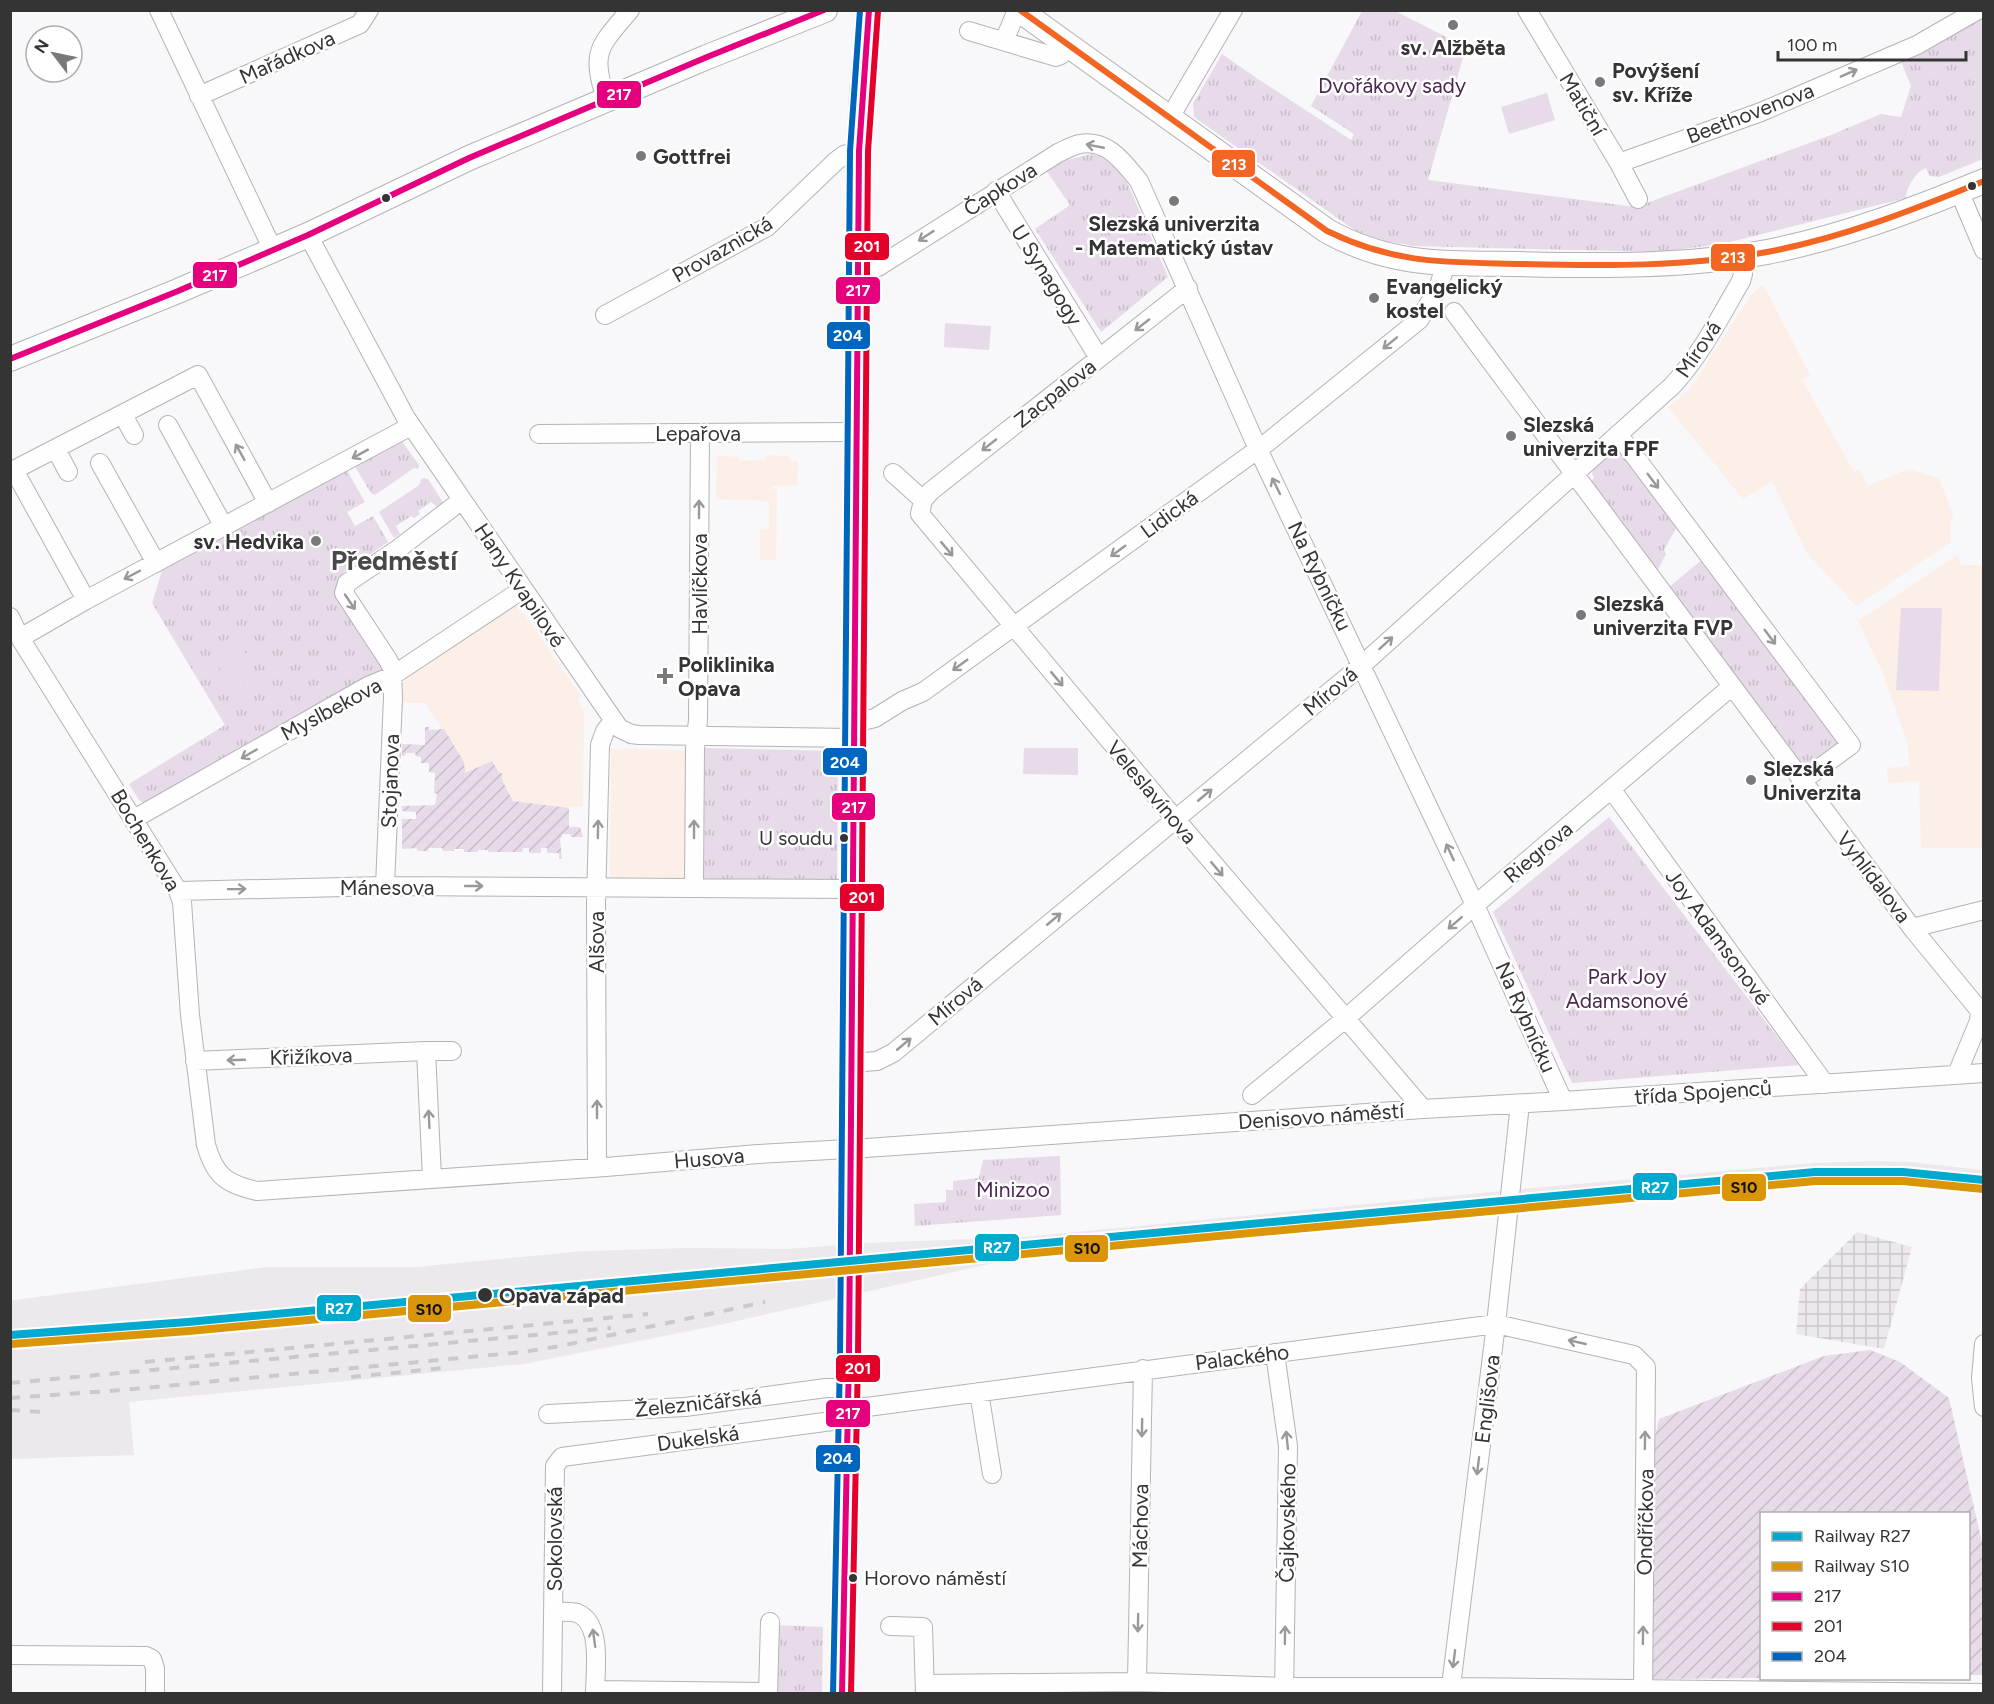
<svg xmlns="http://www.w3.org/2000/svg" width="1994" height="1704" font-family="Figtree,sans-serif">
<defs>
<pattern id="industrial-grid" width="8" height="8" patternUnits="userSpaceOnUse" patternTransform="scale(1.5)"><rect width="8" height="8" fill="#ede8ee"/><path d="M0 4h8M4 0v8" fill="none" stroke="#ccc8cd"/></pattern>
<pattern id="grass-tufts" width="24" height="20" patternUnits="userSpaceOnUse" patternTransform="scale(1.5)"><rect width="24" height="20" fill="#e7dae9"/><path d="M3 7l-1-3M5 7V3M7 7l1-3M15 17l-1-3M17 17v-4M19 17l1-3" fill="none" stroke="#c7bcc8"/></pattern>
<pattern id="garden-furrows" width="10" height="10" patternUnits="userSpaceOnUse" patternTransform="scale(1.5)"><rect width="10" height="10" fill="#e7dae9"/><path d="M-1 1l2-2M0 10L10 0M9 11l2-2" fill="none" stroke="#c7bcc8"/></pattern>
</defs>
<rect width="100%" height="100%" fill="#f8f7f9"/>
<!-- industrial -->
<path fill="url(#industrial-grid)" d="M1857,1232L1912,1247L1884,1349L1796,1334L1800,1289Z"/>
<!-- education -->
<path fill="#fbefe8" d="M1763,285L1810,375L1802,380L1854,472L1859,469L1868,486L1908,469L1939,478L1954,519H1950L1951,542L1856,606L1807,553L1772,481L1743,499L1668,407L1690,389L1751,295Z
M767,455L786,456H789L790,461H798L797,485L772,486V489H777L776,560H760V530L769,528V501L716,499L717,456L739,457V461L764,460Z
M1957,555L1961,565H1983V848H1921L1919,781L1888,783L1887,768L1909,766L1908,744L1882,671L1858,621Z
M513,604L518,605L581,696L577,699L584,712L583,806L569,807V808L513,801L499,773L470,770L464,773V762L425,703H403V684L407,678Z
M611,749L685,750V878L610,877Z"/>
<!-- built -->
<path fill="#ede8ee" d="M1872,1161L1909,1162L1983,1170V1189L1907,1181L1816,1182L1025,1256L719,1325L524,1364L129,1402L134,1455L11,1459V1301L22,1299L268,1267H416L585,1251L691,1248L788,1249L865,1243L1024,1237L1533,1188L1814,1163Z"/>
<!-- grass -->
<path fill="url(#grass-tufts)" d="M1362,11H1395L1466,47L1428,180L1636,207L1831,135L1881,114L1901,117L1911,86L1900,59L1983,13V159L1939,177L1930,176L1926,168C1916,171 1906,188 1906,198L1722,244L1660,252L1416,246L1383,241L1356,231L1194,117L1193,104L1222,54L1255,77L1351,140L1354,134L1311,106Z
M1092,154L1102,155L1112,160L1124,175L1168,277L1101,332L1035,229L1070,205L1046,170L1067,160Z
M398,436L419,465L418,469L414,468L375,495L371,493L354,465Z
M1619,446L1678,525L1664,550L1666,554L1657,571L1590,482L1594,478L1592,474L1593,469Z
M346,469L365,502L347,512L355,526L373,516L388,542L343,573L338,582L337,591L387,668L144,803L139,800L129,784L225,725L152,603L163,568Z
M423,478L428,479L444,504L438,508L431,502L418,511L420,514L414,518L411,516L396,526L400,534L394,538L379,512L418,486L421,482L420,480Z
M1703,559L1841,742L1805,768L1669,587Z
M705,748L831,751L838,758L837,880H704Z
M1609,817L1799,1065L1572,1083L1493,912Z
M1060,1156L1061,1215L915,1226L914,1204L946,1202V1190H953V1181L979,1178L983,1160Z
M772,1625L823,1627L822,1693L771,1694Z"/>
<!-- garden -->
<path fill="url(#garden-furrows)" d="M425,727H429V730L444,729L464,762L465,773L492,761L499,773H502V780L513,801L569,808V827H580L583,837H571L570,834H562V837L560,838L562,859H559V853H547V848H541V853H529V848H523L522,852H488V850H478V852H464V849H454V851H443L442,848H429L428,851H417V848L402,849V819H416V812L402,811V806L435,805L437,794L434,793L435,773L429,772V763H421V757L416,756L415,753H406L405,756H402V744L425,745Z
M1870,1350L1900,1362L1949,1398L1983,1547V1675H1969L1968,1514H1762L1761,1678L1652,1679V1450L1659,1419L1824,1356Z"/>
<!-- pitch -->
<path fill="#e7dae9" d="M1547,93L1555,120L1509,134L1501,107Z
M945,323L991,326L989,350L944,347Z
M1901,608H1942L1939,691L1896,690Z
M235,635L259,677L233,692L209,650Z
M1024,748H1078V775L1023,774Z"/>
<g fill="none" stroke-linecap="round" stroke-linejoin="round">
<defs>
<path id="minor" d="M159,10L273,250
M1527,10L1619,163L1638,199
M969,31L1056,57L1061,55L1066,46
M1004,41L1017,10
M199,96L360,24L369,10
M606,100C591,51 598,48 630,10
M1169,119L1233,10
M1619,163L1761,112L1917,45L1978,10
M996,191L1099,358
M1959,191L1984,250
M308,235L406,418L619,728L631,734L639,735L854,738
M858,273L878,267L1058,153C1065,150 1073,145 1080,144C1108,139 1124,163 1139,181L1258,449L1475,905L1563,1101
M1188,288L931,491L923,500L920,514L1166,808L1423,1109
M1454,312L1912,928L1980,1011L1979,1021L1957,1074
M605,315L767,227L836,161L844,155L859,151
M123,415L134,435
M168,425L224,527
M539,434L857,432
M1618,434L1851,745L1802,781
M56,449L68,472
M100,463L156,563
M14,470L86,600
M10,472L198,375L268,503
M893,473L923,500
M10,617L20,638L178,891L182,902L190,1015L206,1145C215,1176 226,1184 257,1191L606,1167L758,1154L866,1148L1423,1109L1563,1101L1984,1073
M20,638L86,600L411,426
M854,723L875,718L902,701L923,692L1268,442L1419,320L1438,289L1446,263
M1612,790L1825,1084
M134,819L368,686L392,676L523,589
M385,886L393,698L392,668L388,660L344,593L347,583L398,549L462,500
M694,888L695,749L698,720L700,433
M178,891L385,886L853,889
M1912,928L1984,910
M426,1051H452
M195,1061L426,1051L432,1178
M851,1063L877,1061L893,1053L1362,665L1672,386C1701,355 1720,317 1741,281L1743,274V255
M1252,1095L1345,1019L1475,905L1731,687
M597,1167L596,903L600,745L605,731L613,721
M1984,1344L1981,1378L1984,1407
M1275,1353L1288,1446L1284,1694
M979,1392L992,1474
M847,1406L867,1407L1496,1324L1634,1355L1646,1367L1643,1694
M548,1414L685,1407L826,1388H848
M553,1612C560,1612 571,1611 577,1613C603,1623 595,1671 595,1694
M890,1626L923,1627L925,1694
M10,1655L146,1656L152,1659L155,1668V1694
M1137,1682L1143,1369
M925,1684L1137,1682L1284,1687H1451L1984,1693
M595,1690L768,1692
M552,1694L555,1466L562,1457L847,1419
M768,1694L770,1622
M1450,1694L1496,1324L1520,1104"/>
<path id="major" d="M1019,10L1327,231C1392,267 1446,263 1517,264C1601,266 1685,267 1767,252C1843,237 1913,210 1984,181
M10,359L178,291L308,235L469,158L707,57L825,10
M842,1694L849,1358L859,151L862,93L869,10"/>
</defs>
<!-- minor casing -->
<use href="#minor" stroke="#b4b3b5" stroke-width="20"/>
<!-- major casing -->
<use href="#major" stroke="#b4b3b5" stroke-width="26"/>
<!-- minor -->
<use href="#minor" stroke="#fefefe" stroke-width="18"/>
<!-- major -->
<use href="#major" stroke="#fefefe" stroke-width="24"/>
<!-- rail -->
<path stroke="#cbcacb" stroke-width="4" stroke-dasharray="10 10" stroke-linecap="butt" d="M145,1362L648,1314
M351,1377L444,1368
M10,1383L611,1328
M10,1398L123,1390L523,1352L560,1346L765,1302
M10,1410L42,1412"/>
<defs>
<path id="bus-1" d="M10,359L178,291L308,235L469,158L707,57L824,10
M842,1694L849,1358L859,151L869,10"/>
<path id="bus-2" d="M851,1694L858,1358L868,151L878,11"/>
<path id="bus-3" d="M833,1694L840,1358L850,151L860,10"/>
<path id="bus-4" d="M1020,10L1327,231C1397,265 1447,262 1522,264C1604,266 1687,267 1767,252C1842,238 1913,210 1984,181"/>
</defs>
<!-- bus-1 casing -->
<use href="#bus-1" stroke="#fff" stroke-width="10"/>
<!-- bus-2 casing -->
<use href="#bus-2" stroke="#fff" stroke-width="10"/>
<!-- bus-3 casing -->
<use href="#bus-3" stroke="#fff" stroke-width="10"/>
<!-- bus-4 casing -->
<use href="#bus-4" stroke="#fff" stroke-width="10"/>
<!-- bus-1 -->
<use href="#bus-1" stroke="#e5007d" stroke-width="6"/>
<!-- bus-2 -->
<use href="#bus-2" stroke="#e4002b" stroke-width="6"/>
<!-- bus-3 -->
<use href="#bus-3" stroke="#0065bd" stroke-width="6"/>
<!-- bus-4 -->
<use href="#bus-4" stroke="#f26522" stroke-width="6"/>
<defs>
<path id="rail-1" d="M10,1335L188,1322L1815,1172H1903L1984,1180"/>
<path id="rail-2" d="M11,1344L189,1331L1815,1181H1903L1983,1189"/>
</defs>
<!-- rail-1 casing -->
<use href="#rail-1" stroke="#fff" stroke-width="12"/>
<!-- rail-2 casing -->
<use href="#rail-2" stroke="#fff" stroke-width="12"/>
<!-- rail-1 -->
<use href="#rail-1" stroke="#00a9ce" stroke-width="8"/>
<!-- rail-2 -->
<use href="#rail-2" stroke="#da9508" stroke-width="8"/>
</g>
<!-- one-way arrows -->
<defs><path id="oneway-shaft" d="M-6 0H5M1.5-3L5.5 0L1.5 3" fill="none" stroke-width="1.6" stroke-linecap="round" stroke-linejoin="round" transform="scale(1.5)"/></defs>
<g stroke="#9a999a">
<use href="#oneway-shaft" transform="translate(1849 73) rotate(-24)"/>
<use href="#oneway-shaft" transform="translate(1095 146) rotate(-169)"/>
<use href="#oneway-shaft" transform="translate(926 236) rotate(147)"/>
<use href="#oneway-shaft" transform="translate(1142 325) rotate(142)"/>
<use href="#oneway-shaft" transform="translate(1390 343) rotate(141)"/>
<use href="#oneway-shaft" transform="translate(989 445) rotate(142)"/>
<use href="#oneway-shaft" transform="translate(240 452) rotate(-119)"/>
<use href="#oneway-shaft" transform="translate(360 454) rotate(151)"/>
<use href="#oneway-shaft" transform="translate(1653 481) rotate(53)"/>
<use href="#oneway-shaft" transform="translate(1276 486) rotate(-116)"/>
<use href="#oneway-shaft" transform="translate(699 509) rotate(-90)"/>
<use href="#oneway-shaft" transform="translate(947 549) rotate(50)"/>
<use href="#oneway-shaft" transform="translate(1118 551) rotate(144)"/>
<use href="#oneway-shaft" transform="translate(132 575) rotate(152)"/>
<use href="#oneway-shaft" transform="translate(350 602) rotate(56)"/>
<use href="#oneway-shaft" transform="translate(1770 637) rotate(53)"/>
<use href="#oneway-shaft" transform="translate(1386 643) rotate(-42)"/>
<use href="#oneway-shaft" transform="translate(960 665) rotate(144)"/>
<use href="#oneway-shaft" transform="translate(1057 679) rotate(50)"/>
<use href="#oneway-shaft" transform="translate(249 754) rotate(150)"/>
<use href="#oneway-shaft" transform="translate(1205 795) rotate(-40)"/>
<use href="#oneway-shaft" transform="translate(598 829) rotate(-89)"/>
<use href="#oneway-shaft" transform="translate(694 829) rotate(-90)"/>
<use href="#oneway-shaft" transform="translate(1450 852) rotate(-115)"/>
<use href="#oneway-shaft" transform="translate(1217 869) rotate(50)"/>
<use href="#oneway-shaft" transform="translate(474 886)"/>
<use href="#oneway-shaft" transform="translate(237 889) rotate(-1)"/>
<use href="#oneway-shaft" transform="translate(1054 919) rotate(-40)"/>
<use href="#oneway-shaft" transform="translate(1455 923) rotate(139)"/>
<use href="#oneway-shaft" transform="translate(904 1044) rotate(-40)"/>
<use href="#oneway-shaft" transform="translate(236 1060) rotate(178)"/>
<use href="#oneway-shaft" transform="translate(597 1109) rotate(-90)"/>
<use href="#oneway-shaft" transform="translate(429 1119) rotate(-93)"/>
<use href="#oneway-shaft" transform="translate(1577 1342) rotate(-167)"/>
<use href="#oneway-shaft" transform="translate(1142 1428) rotate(91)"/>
<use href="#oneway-shaft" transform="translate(1287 1440) rotate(-96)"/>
<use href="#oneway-shaft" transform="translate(1645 1440) rotate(-89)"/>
<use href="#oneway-shaft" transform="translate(1478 1466) rotate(97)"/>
<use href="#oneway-shaft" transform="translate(1138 1623) rotate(91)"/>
<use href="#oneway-shaft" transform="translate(1285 1635) rotate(-89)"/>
<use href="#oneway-shaft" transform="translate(1643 1635) rotate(-89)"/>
<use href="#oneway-shaft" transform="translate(594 1638) rotate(-98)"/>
<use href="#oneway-shaft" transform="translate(1454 1659) rotate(97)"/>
</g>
<!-- markers -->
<g fill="#79787a" stroke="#fff" stroke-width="2">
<circle cx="1453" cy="25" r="6"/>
<circle cx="1600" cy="82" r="6"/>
<circle cx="641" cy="156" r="6"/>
<circle cx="1174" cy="201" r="6"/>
<circle cx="1374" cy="298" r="6"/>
<circle cx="1511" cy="436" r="6"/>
<circle cx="316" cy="541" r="6"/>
<circle cx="1581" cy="615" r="6"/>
<path d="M662 667h6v6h6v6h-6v6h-6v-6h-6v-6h6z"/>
<circle cx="1751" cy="780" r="6"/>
</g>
<g fill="#353435" stroke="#fff" stroke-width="2">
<circle cx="1972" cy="186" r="5"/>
<circle cx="386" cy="198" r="5"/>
<circle cx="844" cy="838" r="5"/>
<circle cx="485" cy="1295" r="8"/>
<circle cx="853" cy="1578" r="5"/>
</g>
<g text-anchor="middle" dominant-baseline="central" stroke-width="5" stroke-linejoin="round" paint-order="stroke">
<!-- bus labels -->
<g font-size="20" fill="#353435" stroke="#fff" text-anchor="end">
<text x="833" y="838">U soudu</text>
<text x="864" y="1578" text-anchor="start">Horovo náměstí</text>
</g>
<!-- poi labels -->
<g font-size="21" font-weight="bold" fill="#353435" stroke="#fff" text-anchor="start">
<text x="1453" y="47" text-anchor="middle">sv. Alžběta</text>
<text x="1612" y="70">Povýšení<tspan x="1612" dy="24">sv. Kříže</tspan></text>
<text x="653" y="156">Gottfrei</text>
<text x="1174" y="223" text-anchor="middle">Slezská univerzita<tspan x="1174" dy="24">- Matematický ústav</tspan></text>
<text x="1386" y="286">Evangelický<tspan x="1386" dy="24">kostel</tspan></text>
<text x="1523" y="424">Slezská<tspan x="1523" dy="24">univerzita FPF</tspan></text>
<text x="304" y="541" text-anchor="end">sv. Hedvika</text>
<text x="1593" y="603">Slezská<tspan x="1593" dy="24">univerzita FVP</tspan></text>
<text x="678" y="664">Poliklinika<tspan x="678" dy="24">Opava</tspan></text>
<text x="1763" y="768">Slezská<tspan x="1763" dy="24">Univerzita</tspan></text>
</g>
<!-- street labels -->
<g font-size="21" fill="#353435" stroke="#fff">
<text transform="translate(287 57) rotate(-24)">Mařádkova</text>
<text transform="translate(1583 104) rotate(59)">Matiční</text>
<text transform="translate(1750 113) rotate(-21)">Beethovenova</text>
<text transform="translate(1000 189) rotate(-32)">Čapkova</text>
<text transform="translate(722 249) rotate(-30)">Provaznická</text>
<text transform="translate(1047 275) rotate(58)">U Synagogy</text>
<text transform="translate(1698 349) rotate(-56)">Mírová</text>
<text transform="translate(1055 393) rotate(-38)">Zacpalova</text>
<text x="698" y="433">Lepařova</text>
<text transform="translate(1169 514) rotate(-36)">Lidická</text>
<text transform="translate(1320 576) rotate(64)">Na Rybníčku</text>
<text transform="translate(699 584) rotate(-90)">Havlíčkova</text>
<text transform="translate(520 585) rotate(56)">Hany Kvapilové</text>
<text transform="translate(1330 691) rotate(-40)">Mírová</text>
<text transform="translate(331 709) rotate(-28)">Myslbekova</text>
<text transform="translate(390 781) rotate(-88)">Stojanova</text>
<text transform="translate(1152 792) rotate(50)">Veleslavínova</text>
<text transform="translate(146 840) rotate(59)">Bochenkova</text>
<text transform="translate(1538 852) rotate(-40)">Riegrova</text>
<text transform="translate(1874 877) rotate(53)">Vyhlídalova</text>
<text x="387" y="887">Mánesova</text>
<text transform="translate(1718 937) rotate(54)">Joy Adamsonové</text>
<text transform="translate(596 942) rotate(-90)">Alšova</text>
<text transform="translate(955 1001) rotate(-40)">Mírová</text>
<text transform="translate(1526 1017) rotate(66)">Na Rybníčku</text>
<text transform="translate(311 1056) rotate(-2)">Křižíkova</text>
<text transform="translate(1703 1092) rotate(-4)">třída Spojenců</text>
<text transform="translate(1321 1116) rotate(-4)">Denisovo náměstí</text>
<text transform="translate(709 1158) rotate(-5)">Husova</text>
<text transform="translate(1242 1357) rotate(-7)">Palackého</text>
<text transform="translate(1487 1399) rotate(-83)">Englišova</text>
<text transform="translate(698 1403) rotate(-6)">Železničářská</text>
<text transform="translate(698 1438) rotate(-8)">Dukelská</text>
<text transform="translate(1645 1522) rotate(-89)">Ondříčkova</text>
<text transform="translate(1287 1523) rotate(-89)">Čajkovského</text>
<text transform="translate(1140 1526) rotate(-89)">Máchova</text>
<text transform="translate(554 1539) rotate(-90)">Sokolovská</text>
</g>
<!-- park labels -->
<g font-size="21" fill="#4d2752" stroke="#fff">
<text x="1392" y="85">Dvořákovy sady</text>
<text x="1627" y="976">Park Joy<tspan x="1627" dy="24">Adamsonové</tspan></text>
<text x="1013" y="1189">Minizoo</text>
</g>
<!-- stop labels -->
<g font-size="21" font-weight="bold" fill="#353435" stroke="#fff" text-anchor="start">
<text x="499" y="1295">Opava západ</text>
</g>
<!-- district labels -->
<g font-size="27" font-weight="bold" fill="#4a474a" stroke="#fff">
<text x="394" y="560">Předměstí</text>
</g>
</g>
<g stroke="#fff" stroke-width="2">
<rect x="596" y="80" width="46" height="29" rx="6" fill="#e5007d"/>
<rect x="1211" y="149" width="45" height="29" rx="6" fill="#f26522"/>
<rect x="844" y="232" width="46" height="29" rx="6" fill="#e4002b"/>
<rect x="1710" y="243" width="46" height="29" rx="6" fill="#f26522"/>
<rect x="192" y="261" width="46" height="28" rx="6" fill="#e5007d"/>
<rect x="835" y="276" width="46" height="29" rx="6" fill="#e5007d"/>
<rect x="826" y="321" width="45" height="29" rx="6" fill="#0065bd"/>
<rect x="822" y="747" width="46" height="29" rx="6" fill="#0065bd"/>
<rect x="831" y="792" width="45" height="29" rx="6" fill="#e5007d"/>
<rect x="839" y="883" width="46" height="29" rx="6" fill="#e4002b"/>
<rect x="1632" y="1172" width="46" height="29" rx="6" fill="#00a9ce"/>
<rect x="1721" y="1173" width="46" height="29" rx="6" fill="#da9508"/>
<rect x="974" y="1233" width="46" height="29" rx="6" fill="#00a9ce"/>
<rect x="1064" y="1234" width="45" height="29" rx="6" fill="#da9508"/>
<rect x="316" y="1294" width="46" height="28" rx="6" fill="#00a9ce"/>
<rect x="407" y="1294" width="45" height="29" rx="6" fill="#da9508"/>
<rect x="835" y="1354" width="46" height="29" rx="6" fill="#e4002b"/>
<rect x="825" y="1399" width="46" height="29" rx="6" fill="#e5007d"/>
<rect x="815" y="1444" width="46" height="29" rx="6" fill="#0065bd"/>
</g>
<g font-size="16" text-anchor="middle" font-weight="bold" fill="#fff">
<text x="619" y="100">217</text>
<text x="1234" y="170">213</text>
<text x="867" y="252">201</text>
<text x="1733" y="263">213</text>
<text x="215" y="281">217</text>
<text x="858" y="296">217</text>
<text x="848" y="341">204</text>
<text x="845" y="768">204</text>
<text x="854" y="813">217</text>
<text x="862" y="903">201</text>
<text x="1655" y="1193">R27</text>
<text x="997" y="1253">R27</text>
<text x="339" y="1314">R27</text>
<text x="858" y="1374">201</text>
<text x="848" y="1419">217</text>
<text x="838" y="1464">204</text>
</g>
<g font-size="16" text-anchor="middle" font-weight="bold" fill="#111">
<text x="1744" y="1193">S10</text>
<text x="1087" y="1254">S10</text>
<text x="429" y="1315">S10</text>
</g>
<!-- border -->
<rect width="1994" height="1704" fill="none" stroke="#353435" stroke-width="24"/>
<!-- legend -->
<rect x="1760" y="1512" width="210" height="168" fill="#ffffff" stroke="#aeaeae" stroke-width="1.5"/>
<rect x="1772" y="1532" width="30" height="9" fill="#00a9ce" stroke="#aeaeae" stroke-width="1.5"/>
<text x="1814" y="1542" font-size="18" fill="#353435">Railway R27</text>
<rect x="1772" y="1562" width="30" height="9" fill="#da9508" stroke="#aeaeae" stroke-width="1.5"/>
<text x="1814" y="1572" font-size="18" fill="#353435">Railway S10</text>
<rect x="1772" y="1592" width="30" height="9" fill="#e5007d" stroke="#aeaeae" stroke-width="1.5"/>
<text x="1814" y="1602" font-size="18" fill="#353435">217</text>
<rect x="1772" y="1622" width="30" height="9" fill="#e4002b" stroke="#aeaeae" stroke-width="1.5"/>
<text x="1814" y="1632" font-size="18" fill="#353435">201</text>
<rect x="1772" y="1652" width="30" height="9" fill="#0065bd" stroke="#aeaeae" stroke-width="1.5"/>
<text x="1814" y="1662" font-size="18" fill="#353435">204</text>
<!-- north arrow -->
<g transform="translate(54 54) rotate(302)"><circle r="28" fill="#ffffff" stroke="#aeaeae" stroke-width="1.5"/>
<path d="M0-4.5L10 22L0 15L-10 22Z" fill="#79787a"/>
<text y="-9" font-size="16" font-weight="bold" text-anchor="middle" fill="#353435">N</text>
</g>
<!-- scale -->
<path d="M1778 51v9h188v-9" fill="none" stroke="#353435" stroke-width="3"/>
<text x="1787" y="51" font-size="18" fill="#353435" stroke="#ffffff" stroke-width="4.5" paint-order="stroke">100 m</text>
</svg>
